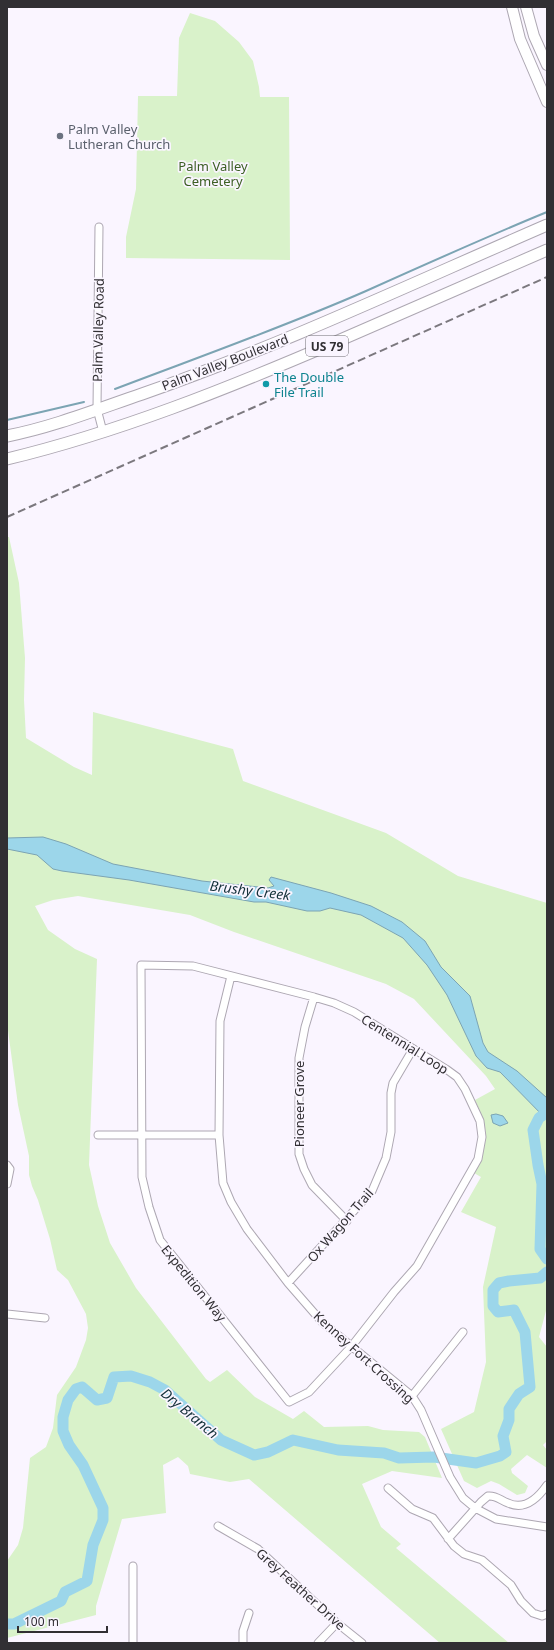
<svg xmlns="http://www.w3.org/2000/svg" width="554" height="1650" font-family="'Noto Sans',sans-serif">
<rect width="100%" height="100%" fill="#faf5ff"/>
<!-- green -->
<path fill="#d9f2ca" d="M190,13L215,21L239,42L253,61L259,87L260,97H289L290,260L126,258V237L136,189L138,96H177L179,38Z
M7,537H9L19,583L25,658L24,700L26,738L74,767L92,775L93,712L233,749L243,781L386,833L458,876L547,903V1307L539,1337L547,1347V1441L543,1445L547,1450V1468L527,1455L511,1469L512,1473L528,1486L525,1493L517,1495L499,1484L491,1481L477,1488L464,1481L441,1429L474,1412L486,1362L483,1287L496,1227L461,1212L481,1177L474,1173C489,1140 490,1133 475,1100L495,1089L486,1076L414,999L386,984L234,932L190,915L78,896L53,900L35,906L48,930L75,949L97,959L89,1165L98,1206L110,1243L136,1288L206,1379L210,1382L227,1370L255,1397L293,1419L304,1411L324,1427L368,1426L383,1430L419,1432L425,1437L442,1478L392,1471L362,1484L381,1527L401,1544L396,1548L509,1643H440L249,1479L230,1482L190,1474L188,1466L178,1457L163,1465L166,1513L122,1519L96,1606V1615L7,1638V1561L18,1545L23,1528L30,1458L46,1447L53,1428L57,1395L76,1367L86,1340L88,1328L86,1314L68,1280L57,1270L50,1239L38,1200L32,1186L29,1175V1156L18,1105L7,1023Z"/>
<!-- water -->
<path fill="#9cd6ea" stroke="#7ca4b3" d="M43,837L66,844L113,864L202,881L268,888L274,886L269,880L271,877L331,893L371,906L402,922L425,941L441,967L470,996L483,1043L488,1052L517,1071L547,1098V1120L500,1072L487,1068L476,1056L447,995L427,965L403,938L361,915L330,908L320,911H307L266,902H254L129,880L62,871L53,869L37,855L7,849V838Z
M496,1114L503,1116L508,1123L500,1126L493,1123L491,1115Z"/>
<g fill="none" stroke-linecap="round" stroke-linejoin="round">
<!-- stream -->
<path stroke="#7ca4b3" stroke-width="2" d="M115,389C199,357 284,327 366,291C426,264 486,237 547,212
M7,420L84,402"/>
<!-- river -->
<path stroke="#9cd6ea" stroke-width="11" d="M547,1112L539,1118L533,1130L538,1165L542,1184L540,1249L547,1259
M7,1624H14L61,1601L65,1592L87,1581L93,1545L103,1520V1508L83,1465L69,1445L63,1431V1417L68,1400L76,1389L82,1387L97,1400L107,1398L114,1377L131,1376L150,1382L165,1390L221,1440L254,1455L268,1452L293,1440L338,1450L384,1453L399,1458L434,1457L476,1463L500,1456L506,1452L503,1436L509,1420V1409L519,1394L530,1387L525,1332L514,1310L498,1312L493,1306V1290L499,1283L509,1281L540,1278L547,1272"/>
<defs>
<path id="minor" d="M99,227L97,409L103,432
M141,965L193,966L314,997L334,1003L354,1012L446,1069L457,1077L465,1089L480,1121L482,1137L478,1159L417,1266L394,1292L351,1347L309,1392L289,1402L160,1240L149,1207L142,1177Z
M231,976L220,1021L219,1135L223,1183L231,1202L247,1229L288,1283L322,1322L412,1396L421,1410L450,1477L463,1498L475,1508L496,1519L547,1527
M314,997L305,1027L299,1058V1154L304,1169L312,1185L347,1221
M98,1135H219
M7,1165L10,1169L7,1184
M288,1283L372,1191L386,1158L391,1132V1093L393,1083L413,1049
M7,1314L45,1318
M412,1396L463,1332
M388,1488L412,1509L433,1518L454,1546L464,1554L482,1560L511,1585L521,1601L533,1613L542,1616L547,1614
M218,1526L258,1549L337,1623L362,1643
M448,1539L481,1502L488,1496C496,1495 500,1500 508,1503C525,1511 538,1498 547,1485
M133,1566V1643
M243,1643V1631L249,1613
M318,1643L337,1623"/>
<path id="secondary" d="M512,7L520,39L547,102
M526,7L534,36L547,65"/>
<path id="trunk" d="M7,436C53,427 98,409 142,394C280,346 413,283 547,225
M7,459C119,432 226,389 331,344C403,313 475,281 547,250"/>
</defs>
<!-- minor casing -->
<use href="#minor" stroke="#ada7b2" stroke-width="9"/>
<!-- secondary casing -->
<use href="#secondary" stroke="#ada7b2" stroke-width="12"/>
<!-- trunk casing -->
<use href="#trunk" stroke="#ada7b2" stroke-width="13"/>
<!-- minor -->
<use href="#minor" stroke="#fff" stroke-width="7"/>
<!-- secondary -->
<use href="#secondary" stroke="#fff" stroke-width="10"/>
<!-- trunk -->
<use href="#trunk" stroke="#fff" stroke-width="11"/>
<!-- rail -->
<path stroke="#7b787e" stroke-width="2" stroke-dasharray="8 4" stroke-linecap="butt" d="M7,517L547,277"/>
</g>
<!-- markers -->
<circle fill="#6b7280" stroke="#faf5ff" stroke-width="1.5" cx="60" cy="136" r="4"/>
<circle fill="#0f9aa8" stroke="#faf5ff" stroke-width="1.5" cx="266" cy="384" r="4"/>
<g text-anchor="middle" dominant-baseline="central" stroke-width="3.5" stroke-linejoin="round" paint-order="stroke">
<!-- shield labels -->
<rect fill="#faf5ff" stroke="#6d6a70" stroke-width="1" x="306" y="336" width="42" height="20" rx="3"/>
<g font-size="12" font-weight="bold" fill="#312f33">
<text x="327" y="346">US 79</text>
</g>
<!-- worship labels -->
<g font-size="13" fill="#5b616d" stroke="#faf5ff" text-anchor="start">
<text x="68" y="129">Palm Valley<tspan x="68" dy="15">Lutheran Church</tspan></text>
</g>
<!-- park labels -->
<g font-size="13" fill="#3c5f24" stroke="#faf5ff">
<text x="213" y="166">Palm Valley<tspan x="213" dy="15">Cemetery</tspan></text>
</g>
<!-- street labels -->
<g font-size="13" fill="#312f33" stroke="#faf5ff">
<text transform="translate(98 330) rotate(-89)">Palm Valley Road</text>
<text transform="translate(225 362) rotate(-21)">Palm Valley Boulevard</text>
<text transform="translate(405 1044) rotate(32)">Centennial Loop</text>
<text transform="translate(299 1104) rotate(-90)">Pioneer Grove</text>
<text transform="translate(340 1225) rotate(-49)">Ox Wagon Trail</text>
<text transform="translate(194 1283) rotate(51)">Expedition Way</text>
<text transform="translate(364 1357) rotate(42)">Kenney Fort Crossing</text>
<text transform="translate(301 1589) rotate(42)">Grey Feather Drive</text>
</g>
<!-- culture labels -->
<g font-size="13" fill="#0d838f" stroke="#faf5ff" text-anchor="start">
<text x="274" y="377">The Double<tspan x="274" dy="15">File Trail</tspan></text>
</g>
<!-- water labels -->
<g font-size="14" font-style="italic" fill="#14313a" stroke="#faf5ff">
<text transform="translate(250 890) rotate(7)">Brushy Creek</text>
<text transform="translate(190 1413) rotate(40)">Dry Branch</text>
</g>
</g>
<!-- border -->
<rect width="554" height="1650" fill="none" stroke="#312f33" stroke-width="16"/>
<!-- scale -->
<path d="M18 1626v6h89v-6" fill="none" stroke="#312f33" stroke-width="2"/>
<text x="24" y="1626" font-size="12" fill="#312f33" stroke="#faf5ff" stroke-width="3" paint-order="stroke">100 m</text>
</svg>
